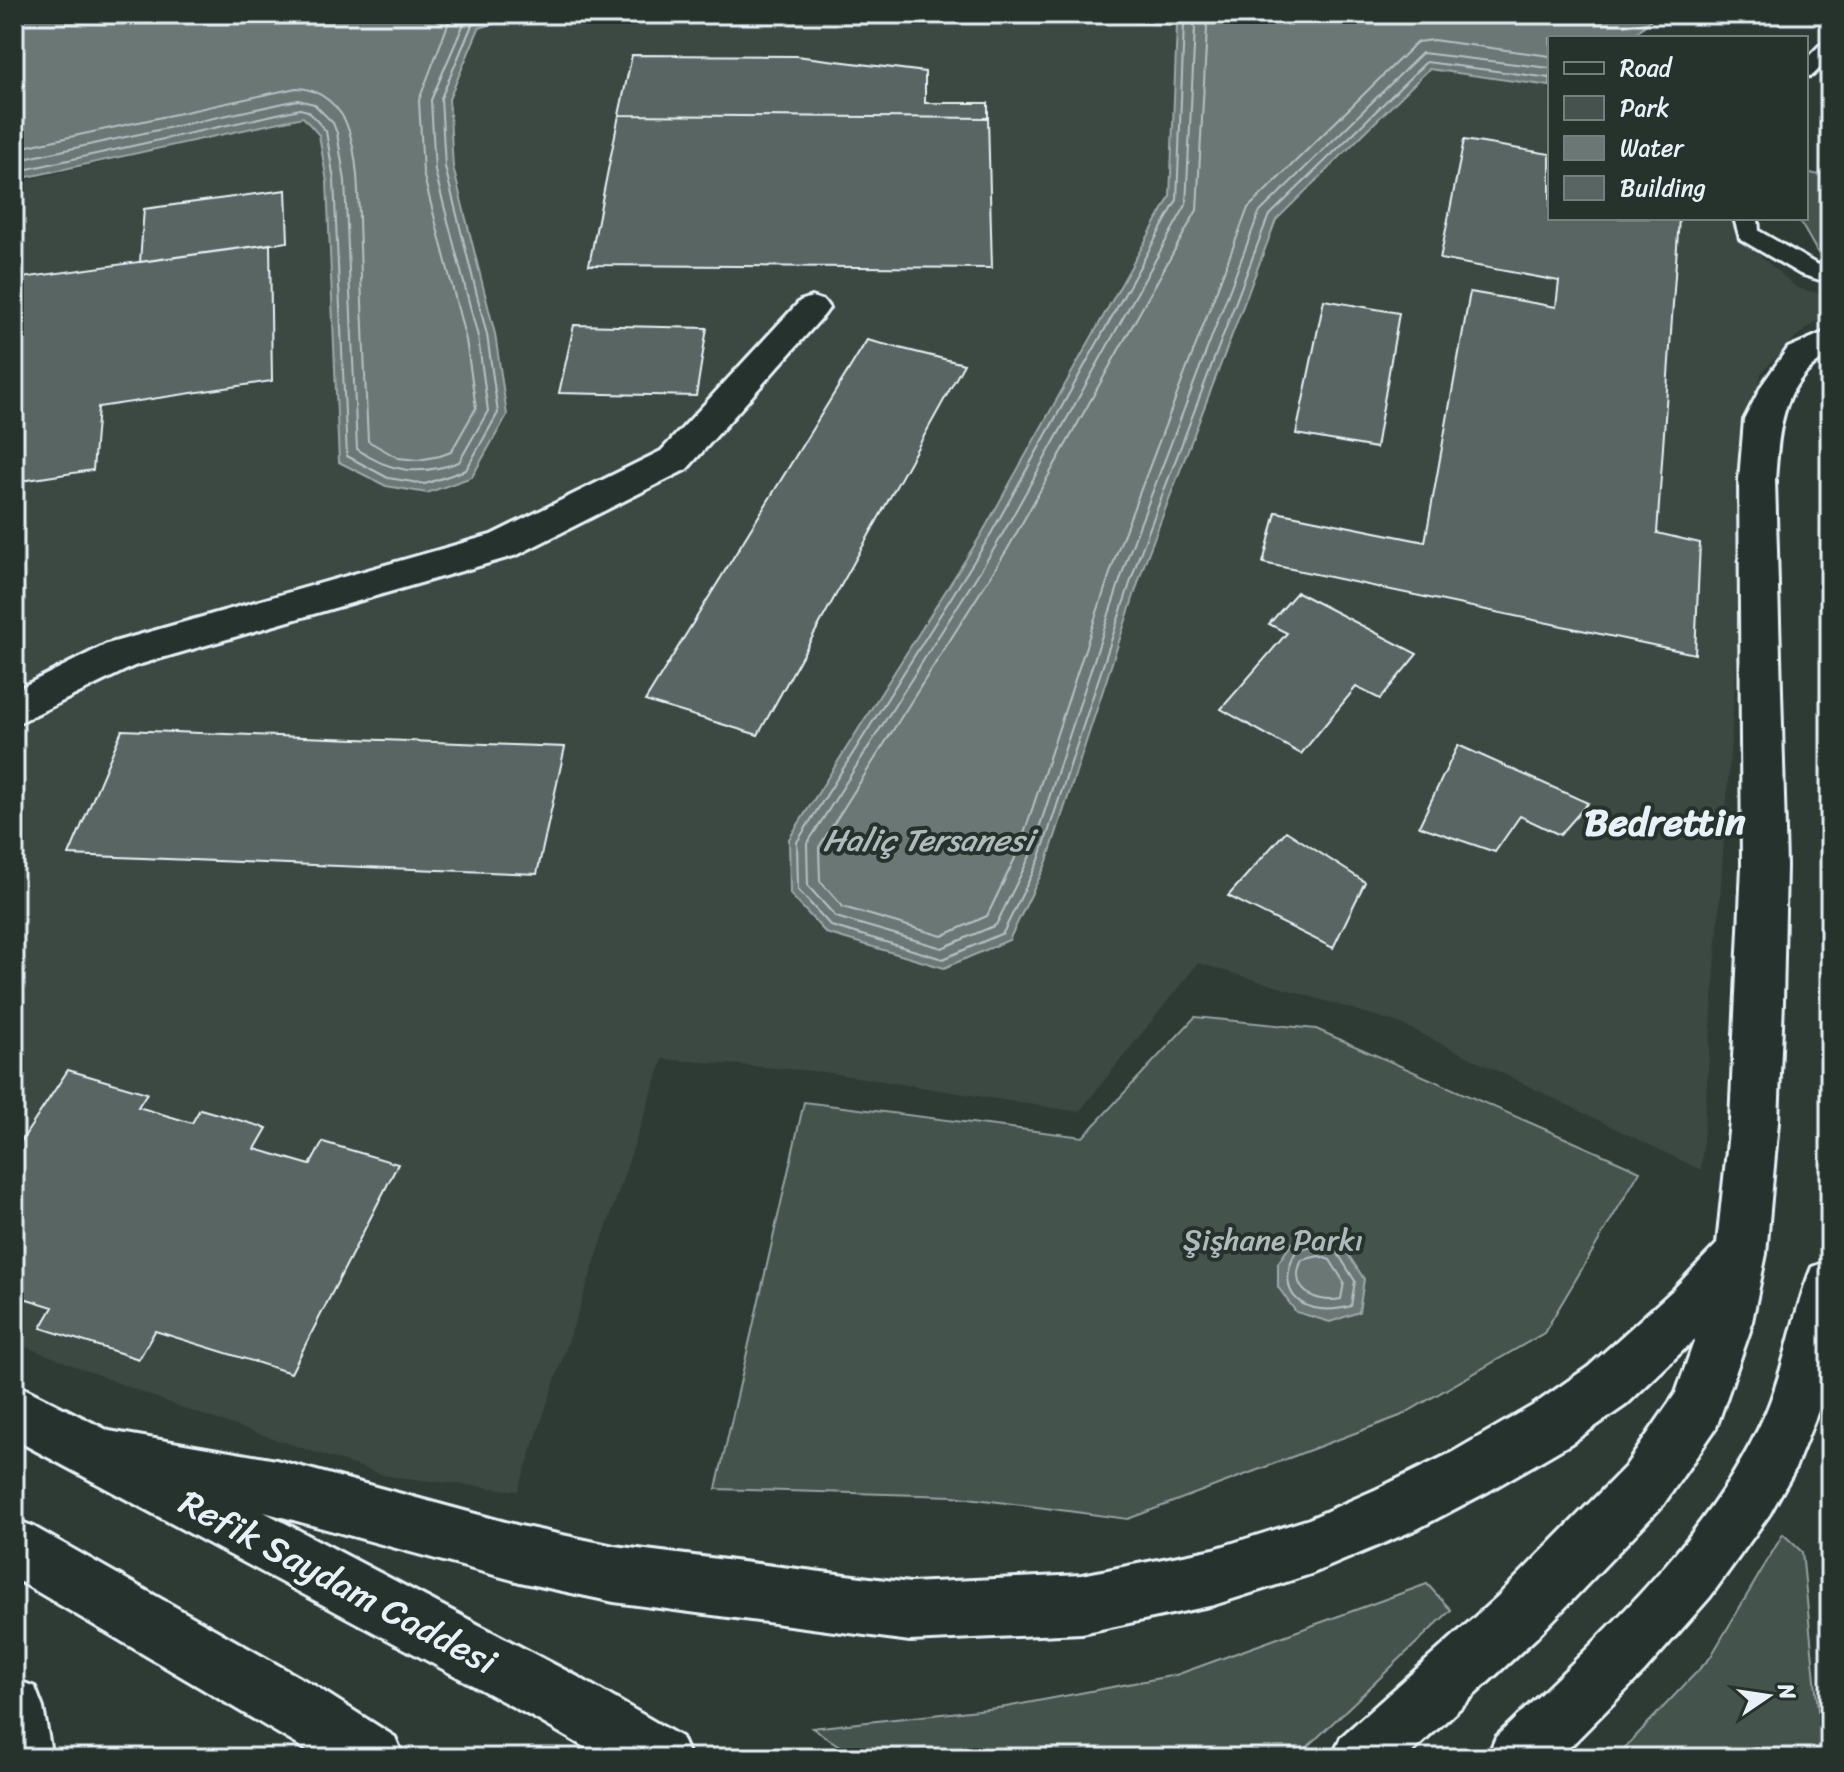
<svg xmlns="http://www.w3.org/2000/svg" width="1844" height="1772" font-family="Sriracha,sans-serif">
<rect width="100%" height="100%" fill="#2e3b35"/>
<filter id="ink" filterUnits="userSpaceOnUse"><feTurbulence type="fractalNoise" baseFrequency=".0125" numOctaves="2"/><feDisplacementMap in="SourceGraphic" scale="16" xChannelSelector="R" yChannelSelector="G"/><feConvolveMatrix kernelMatrix="1 2 1 2 8 2 1 2 1" color-interpolation-filters="sRGB"/></filter>
<g filter="url(#ink)">
<!-- built -->
<path fill="#3b4843" d="M526,14H1011L1177,25L1170,196L1275,220L1429,69L1550,86V218H1736L1737,235L1797,288L1830,296V311L1796,337L1761,373L1753,423L1701,1170L1399,1023L1198,963L1079,1112L825,1072L663,1059L518,1491L387,1476L185,1409L14,1342V183L302,117L319,135L453,167L449,99L479,28Z"/>
<!-- green -->
<path fill="#45524e" stroke="#96a2a3" stroke-width="2" d="M1830,163V260L1819,255L1798,218H1806V172L1819,175Z
M1195,1017L1316,1029L1640,1171L1544,1333L1400,1416L1128,1519L953,1496L716,1489L804,1102L1083,1137Z
M1783,1534L1802,1552L1823,1758H1615L1710,1658Z
M1427,1584L1451,1610L1296,1758H858L812,1728L1006,1707L1176,1675Z"/>
<!-- water -->
<path fill="#6b7775" stroke="#9da8a9" stroke-width="2" d="M14,14H526L479,28L449,99L453,167L495,334L507,415L472,477L427,493L386,486L339,462L327,182L319,135L303,117L14,180Z
M1011,14H1657L1631,38H1550V86L1429,69L1276,220L1145,562L1046,864L1009,940L944,968L826,933L790,894L789,839L981,535L1170,197L1177,25Z
M1321,1237L1342,1245L1364,1279L1359,1312L1330,1322L1296,1312L1278,1287V1263L1292,1243Z"/>
<g fill="none" stroke-linecap="round" stroke-linejoin="round">
<!-- shore -->
<path stroke="#b6c0c4" stroke-width="2" d="M1130,14L1177,17L1184,24L1177,200L988,539L797,842L798,890L831,926L943,959L1003,933L1039,860L1138,559L1268,217L1426,62L1550,78
M1190,14L1195,28L1186,205L997,544L807,844L808,886L836,917L942,948L996,925L1030,856L1128,556L1259,213L1422,53L1550,68
M1204,14L1207,28L1197,210L1007,550L819,847L820,881L843,907L942,936L987,916L1018,852L1117,552L1248,208L1417,42L1433,40L1550,56
M14,149L296,88C320,88 342,107 349,131C360,167 358,208 360,246C362,311 365,376 368,441L398,458L418,460L440,456L451,452L476,408L466,340L423,173L419,100L452,14
M14,161L298,100L314,104L333,123L337,133L345,181L357,449C390,473 421,476 459,462L488,411L478,337L435,171L431,100L468,14
M14,172L300,109L308,111L326,131L334,180L347,456L388,478L425,484L466,470L498,413L487,335L445,167L441,98L472,25L498,14
M1320,1245L1337,1252L1355,1281L1351,1306C1308,1318 1272,1298 1296,1251Z
M1319,1256L1330,1260L1344,1282L1341,1299C1314,1304 1288,1289 1302,1260Z"/>
</g>
<!-- building -->
<path fill="#596563" stroke="#e8f1f8" stroke-width="2" d="M632,55L796,56L925,72V103H988V118L619,115Z
M619,115L988,118L992,268L589,265Z
M1464,140L1550,154V218H1679L1657,533L1700,543L1695,654L1263,563L1276,512L1425,542L1470,292L1556,307L1559,281L1440,259Z
M286,190L288,242L140,262L144,209Z
M270,244L272,381L98,407L93,470L14,482V279Z
M1324,300L1399,313L1376,448L1296,434Z
M574,325L707,328L696,396L559,393Z
M867,340L964,364L758,735L645,701Z
M1297,592L1417,654L1380,699L1356,687L1301,754L1221,709L1287,633L1269,624Z
M122,730L565,747L537,874L69,855Z
M1458,745L1588,803L1560,835L1520,816L1495,852L1419,826Z
M1286,831L1365,882L1333,948L1228,896Z
M68,1070L147,1093L138,1107L192,1123L200,1109L267,1128L255,1149L310,1165L323,1142L398,1164L291,1373L155,1331L139,1359L41,1328L53,1307L14,1295V1152Z"/>
<g fill="none" stroke-linecap="round" stroke-linejoin="round">
<defs>
<path id="service" d="M1830,40V58L1813,75L1806,77V59L1823,42Z
M1734,218H1758L1759,231L1816,264L1830,268V283L1800,274L1740,239Z"/>
<path id="minor" d="M812,297L824,301L829,308L824,315L687,469L517,555L134,666L14,725V691L107,644L491,535L661,451L800,301Z"/>
<path id="primary" d="M1830,330V355C1781,380 1779,431 1775,480L1786,866L1783,1002L1778,1122L1766,1254L1750,1331L1716,1428L1663,1505L1537,1637L1406,1758H1332L1341,1737L1497,1597L1625,1467L1676,1393L1695,1339L1626,1405L1570,1444L1489,1491L1417,1529L1311,1574L1214,1605L1082,1633L910,1641L614,1602L520,1582L264,1512L578,1677L681,1737L690,1758H603L536,1719L14,1439V1383L109,1431L276,1460L520,1526L614,1546L910,1583L1082,1575L1214,1549L1309,1519L1377,1489L1451,1453L1532,1406L1588,1367L1672,1291L1717,1244L1730,1122L1742,866L1739,480L1744,420L1762,385L1788,348Z
M1830,1260V1381L1794,1471L1769,1515L1710,1597L1644,1672L1559,1758H1487L1496,1737C1593,1643 1711,1538 1766,1412C1786,1365 1792,1314 1812,1267Z
M14,1519L34,1527L315,1686L395,1737L404,1758H320L14,1578Z
M14,1679L35,1687L43,1708L52,1758H14Z"/>
</defs>
<!-- service casing -->
<use href="#service" stroke="#e8f1f8" stroke-width="6"/>
<!-- minor casing -->
<use href="#minor" stroke="#e8f1f8" stroke-width="6"/>
<!-- primary casing -->
<use href="#primary" stroke="#e8f1f8" stroke-width="6"/>
<!-- service -->
<use href="#service" fill="#26332d" fill-rule="evenodd"/>
<!-- minor -->
<use href="#minor" fill="#26332d" fill-rule="evenodd"/>
<!-- primary -->
<use href="#primary" fill="#26332d" fill-rule="evenodd"/>
</g>
</g>
<g text-anchor="middle" dominant-baseline="central" stroke-width="8" stroke-linejoin="round" paint-order="stroke">
<!-- park labels -->
<g font-size="30" fill="#afb9bc" stroke="#26332d">
<text x="1273" y="1240">Şişhane Parkı</text>
</g>
<!-- water labels -->
<g font-size="32" font-style="italic" fill="#b0babd" stroke="#26332d">
<text x="928" y="840">Haliç Tersanesi</text>
</g>
<!-- near-street labels -->
<g font-size="36" fill="#e8f1f8" stroke="#26332d">
<text transform="translate(338 1582) rotate(28)">Refik Saydam Caddesi</text>
</g>
<!-- district labels -->
<g font-size="38" font-weight="bold" fill="#e8f1f8" stroke="#26332d">
<text x="1665" y="822">Bedrettin</text>
</g>
</g>
<!-- margin -->
<rect width="1844" height="1772" fill="none" stroke="#26332d" stroke-width="48"/>
<rect x="24" y="24" width="1796" height="1724" fill="none" stroke="#e8f1f8" stroke-width="3" filter="url(#ink)"/>
<!-- legend -->
<rect x="1548" y="36" width="260" height="184" fill="#26332d" stroke="#747f7e" stroke-width="2"/>
<rect x="1564" y="62" width="40" height="12" fill="#26332d" stroke="#747f7e" stroke-width="2"/>
<text x="1620" y="76" font-size="24" fill="#e8f1f8">Road</text>
<rect x="1564" y="96" width="40" height="24" fill="#45524e" stroke="#747f7e" stroke-width="2"/>
<text x="1620" y="116" font-size="24" fill="#e8f1f8">Park</text>
<rect x="1564" y="136" width="40" height="24" fill="#6b7775" stroke="#747f7e" stroke-width="2"/>
<text x="1620" y="156" font-size="24" fill="#e8f1f8">Water</text>
<rect x="1564" y="176" width="40" height="24" fill="#596563" stroke="#747f7e" stroke-width="2"/>
<text x="1620" y="196" font-size="24" fill="#e8f1f8">Building</text>
<!-- north arrow -->
<g transform="translate(1768 1696) rotate(77)" stroke="#26332d" stroke-width="6" paint-order="stroke">
<path d="M0-6L14 30L0 20L-14 30Z" fill="#e8f1f8"/>
<text y="-12" font-size="22" font-weight="bold" text-anchor="middle" fill="#e8f1f8">N</text>
</g>
</svg>
